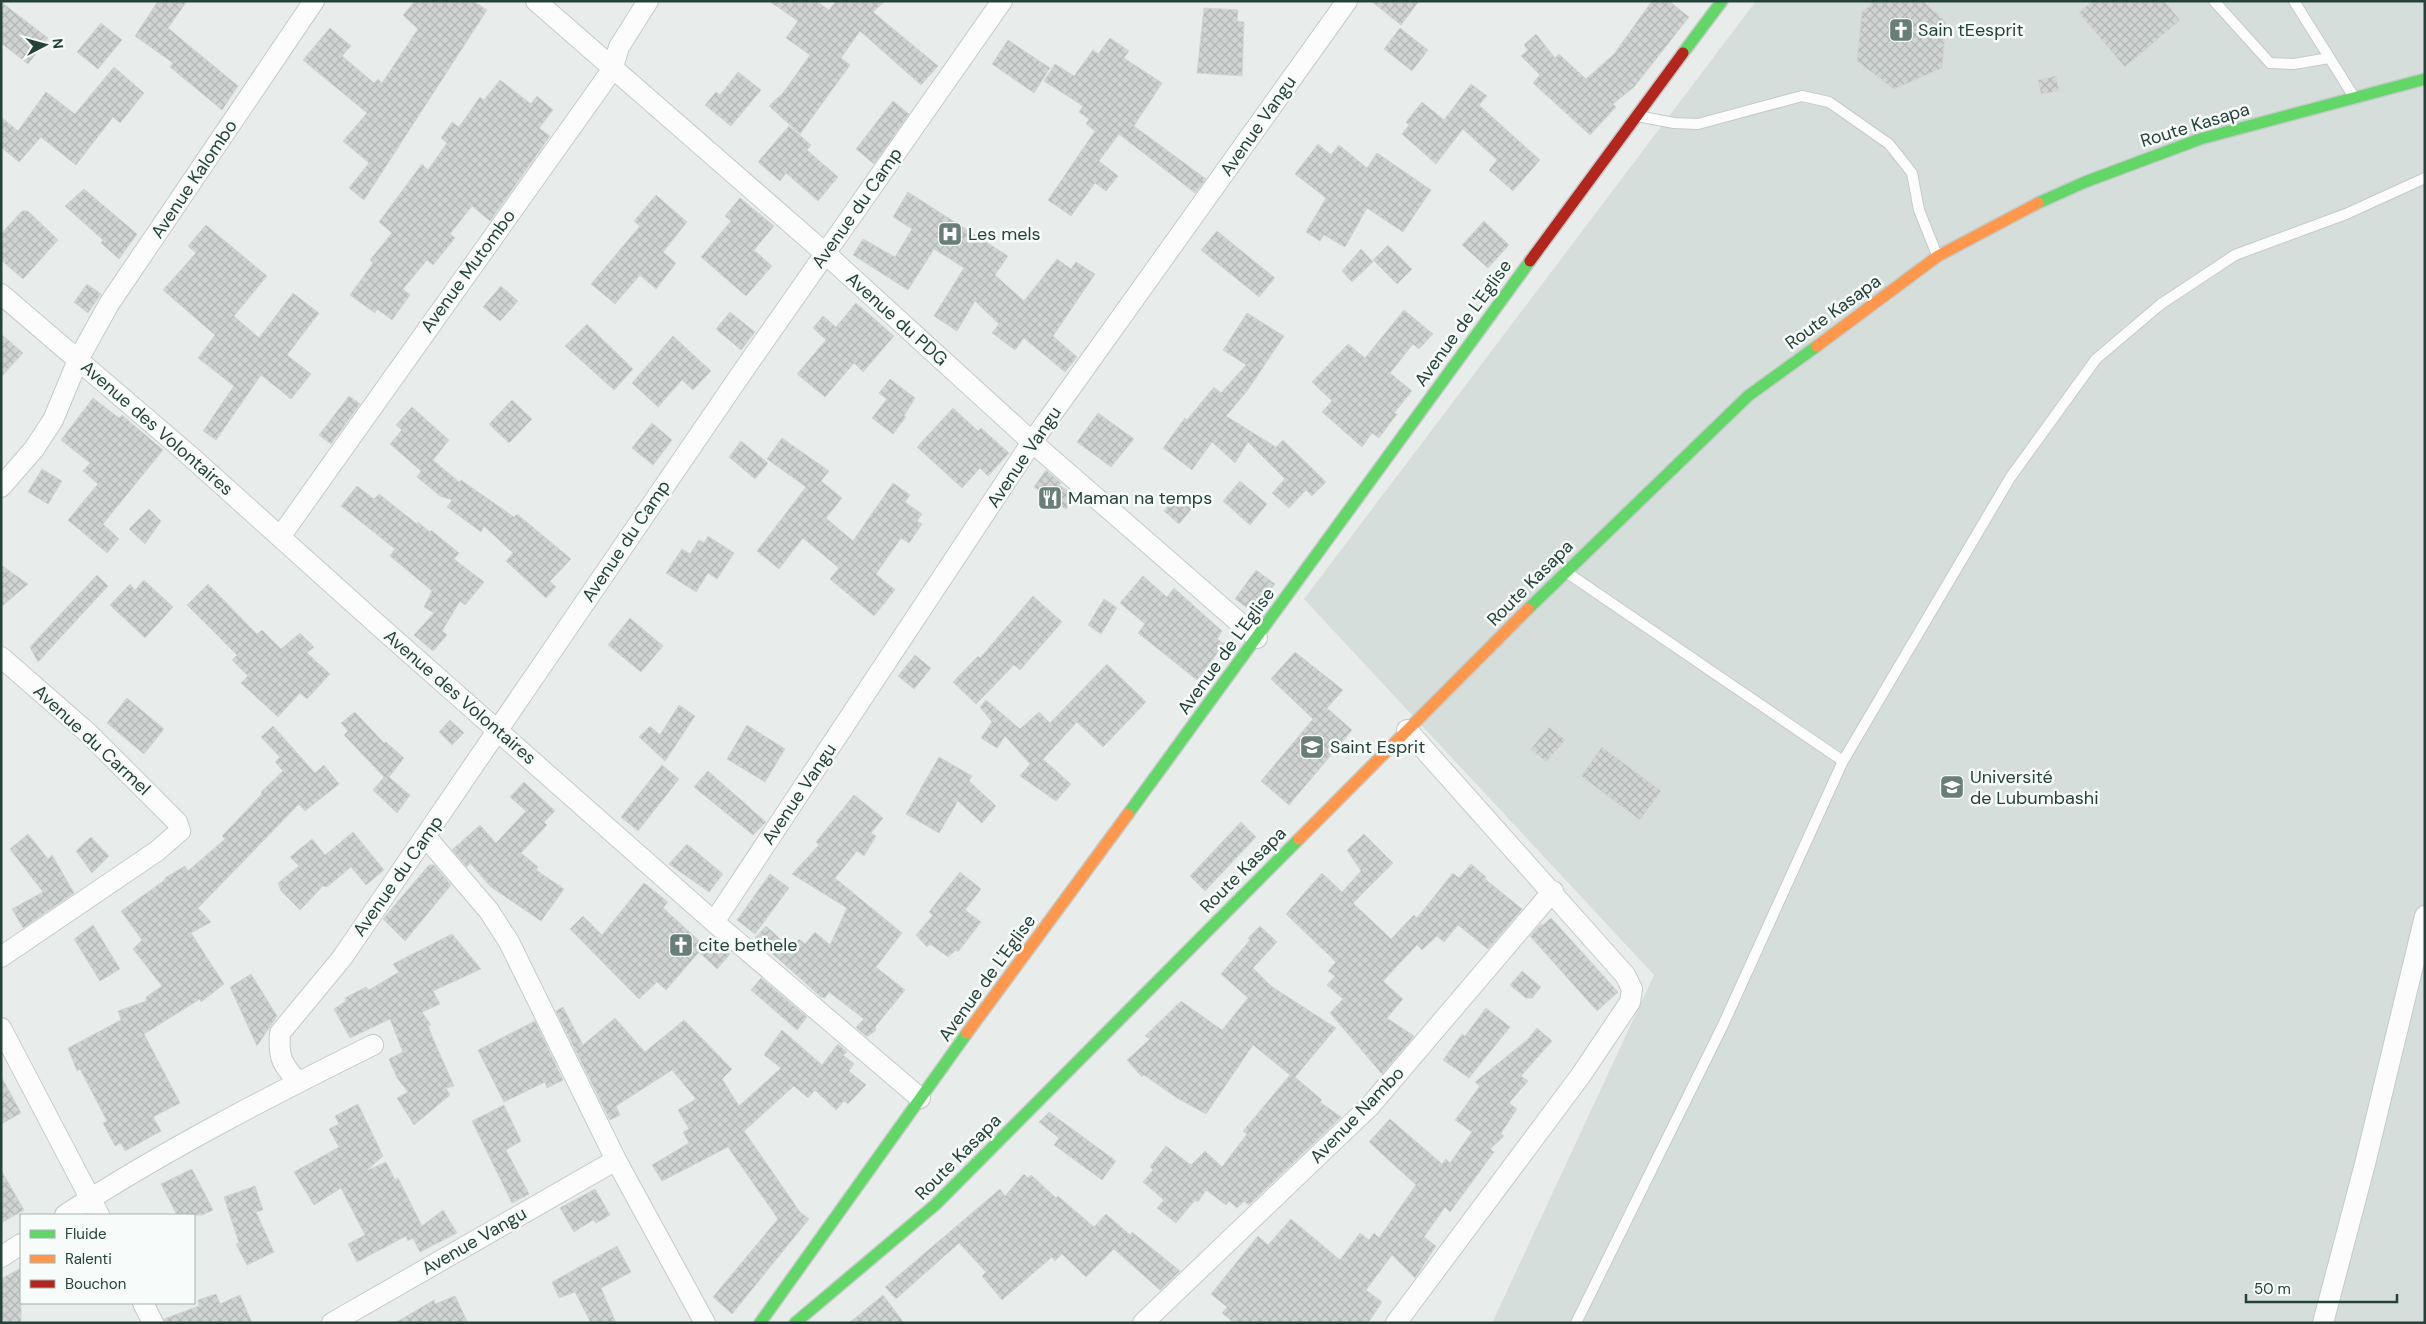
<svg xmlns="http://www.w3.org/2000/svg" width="2426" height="1324" font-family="'DM Sans',sans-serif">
<defs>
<pattern id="building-cross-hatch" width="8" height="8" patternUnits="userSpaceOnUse" patternTransform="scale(1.25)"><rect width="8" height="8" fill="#cfd4d2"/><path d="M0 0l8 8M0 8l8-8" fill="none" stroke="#b2b7b5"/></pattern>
</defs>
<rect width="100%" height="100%" fill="#e8edeb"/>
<!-- built -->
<path fill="#d6dedb" d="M1756,1H2425V1323H1492L1654,975L1304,599Z"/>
<!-- building -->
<path fill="url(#building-cross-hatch)" stroke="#d1d6d4" d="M158,1H187L168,28L238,86L222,110L170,67L173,63L135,36Z
M415,1H473L487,10L364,200L349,188L369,163L343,141L367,113L303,60L330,28L351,46L342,56L374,83L378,79L382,83L418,29L403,15Z
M769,1H816L829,10L836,1H885L873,12L938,66L921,85L860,31L841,58L850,65L800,134L769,106L783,93L810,55L786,38L798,21Z
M1371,1H1419L1401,25Z
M1652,1H1669L1689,17L1634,87L1613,104L1616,107L1590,135L1533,83L1540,75L1521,56L1528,50L1524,45L1536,34L1555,58L1559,54L1586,79L1614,54Z
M1871,1H1923L1946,22L1942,68L1894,89L1857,61L1862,11L1871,5Z
M2092,1H2164L2180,20L2125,67L2079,13Z
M1,2L48,38L28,64L1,43Z
M1204,8L1238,10L1237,21L1244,22L1242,76L1197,73Z
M101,23L122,40L98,69L77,52Z
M1400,28L1428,50L1412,71L1384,49Z
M1110,38L1129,51L1124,58L1162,83L1134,126L1206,179L1195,193L1119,134L1099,161L1118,176L1106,191L1095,183L1071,216L1048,200L1095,131L1086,124L1089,119L1079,112L1083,106L1044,81L1055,64L1074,76L1093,50L1098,54Z
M1008,40L1050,68L1034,93L992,64Z
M114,67L144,93L120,123L113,117L76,165L41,137L19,162L1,147V117L18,131L46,92L75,114Z
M738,72L761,90L731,126L705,105L716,92L720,95Z
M2056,76L2059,91L2041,94L2038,80Z
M500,80L531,104L537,96L553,110L539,128L550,136L490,221L472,206L450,234L455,238L433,265L427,260L403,289L410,295L392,320L377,309L375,313L350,295L373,263L370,260L392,233L379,222L422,164L428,170L447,143L441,138L452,122L459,127L480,97L484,100Z
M1471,84L1487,96L1479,105L1540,160L1513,191L1489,170L1497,160L1463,129L1436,164L1402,134L1409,125L1406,122L1422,102L1444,120Z
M893,101L909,114L874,164L856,149Z
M789,126L811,145L807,150L838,177L818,201L786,173L780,181L758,162Z
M1318,144L1331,155L1339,145L1367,168L1377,153L1431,190L1403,232L1367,208L1345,247L1324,235L1320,241L1306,232L1326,198L1295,174Z
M84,189L137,234L119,259L101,243L103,240L65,206Z
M908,192L1008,256L995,275L1024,301L1057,259L1071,269L1076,262L1095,274L1053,336L1077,357L1065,372L1024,338L1015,350L992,333L999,324L975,301L957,331L934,316L964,268L934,249L908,290L853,255L863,239L895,257L912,229L893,217Z
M656,195L687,222L663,252L676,263L656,289L640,275L615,304L591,284L640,226L634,221Z
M740,198L774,226L754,250L772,266L746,296L701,257L731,221L725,216Z
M22,211H28L58,240L23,279L1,260V234Z
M1484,221L1509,245L1488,268L1462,245Z
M206,225L267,276L234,316L259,338L293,293L319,313L287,355L311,374L291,399L261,375L216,440L203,431L234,386L198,358L215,335L163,290L196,253L188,246Z
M1217,231L1275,278L1259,297L1201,250Z
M1388,245L1412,269L1397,284L1373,260Z
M1361,249L1373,262L1352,282L1342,271Z
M87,284L101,294L88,313L74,302Z
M501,286L518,301L500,321L483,307Z
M856,303L894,336L863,372L854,363L825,397L797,374L826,340L813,328L823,316L836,327Z
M1404,310L1433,334L1419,349L1413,344L1390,373L1412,391L1394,413L1397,414L1379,438L1372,433L1362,447L1322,412L1332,401L1312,382L1348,344L1365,358Z
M730,312L755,332L741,350L716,329Z
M1247,313L1284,336L1247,391L1226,416L1276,447L1283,440L1326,482L1312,496L1306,490L1289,508L1272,493L1285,479L1248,442L1235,463L1212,442L1192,470L1163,448L1185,418L1187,420L1214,387L1221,393L1246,365L1223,350Z
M587,324L633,369L614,390L565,346Z
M1,334L23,353L1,377Z
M673,336L711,371L693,390L682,380L658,407L632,383Z
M890,379L915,398L904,416L906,417L893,434L872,418L887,399L879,393Z
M349,396L360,404L331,444L319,435Z
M93,398L119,418L122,415L163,450L103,524L119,539L107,553L68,520L98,484L83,471L90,463L61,440Z
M512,400L532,419L509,443L489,424Z
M412,407L449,440L433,460L459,482L461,480L514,517L517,514L571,559L550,581L556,587L546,598L506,561L513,553L484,526L481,532L447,507L452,500L440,496L417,477L421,471L390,444L402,430L396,425Z
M953,408L978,431L981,428L1009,453L988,476L980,468L962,488L917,447Z
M1098,413L1134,439L1111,467L1077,442Z
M652,423L672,440L653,465L632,448Z
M782,438L829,471L821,481L842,498L826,518L853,541L893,483L910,495L905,502L922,514L917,521L922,524L909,543L901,538L876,574L895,590L874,616L830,579L839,568L803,538L779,569L757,551L806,487L767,459Z
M741,441L768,463L755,479L729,457Z
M42,469L62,481L48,504L28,492Z
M1046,470L1061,483L1059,485L1075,495L1066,509L1034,487Z
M1240,481L1267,504L1250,525L1223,501Z
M357,486L374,499L379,494L417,524L418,522L430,532L431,530L459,553L454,559L484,582L465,605L460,601L442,631L447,635L433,651L414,635L434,613L424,607L432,591L390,556L395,549L341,506Z
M1180,492L1195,505L1179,524L1164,511Z
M149,509L161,521L145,544L129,529Z
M708,536L734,553L717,579L708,573L696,592L666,573L682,549L690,554L699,540L704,543Z
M1,565L28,584L1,607Z
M1256,570L1275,584L1253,612L1235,599Z
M97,575L108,586L38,662L30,647Z
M1143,576L1167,597L1174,588L1222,631L1217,639L1224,644L1197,680L1138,633L1145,624L1120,603Z
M144,580L173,607L145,638L110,605L130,584L135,590Z
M208,584L257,634L262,630L281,649L300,633L314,647L307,653L330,674L307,699L300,693L278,717L241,683L248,676L232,660L237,655L187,605Z
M1033,596L1062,622L1020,670L1014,665L976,704L953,682L978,656L980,658Z
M1104,599L1117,608L1101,634L1088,625Z
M630,618L663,646L641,672L608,645Z
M1295,652L1343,690L1327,708L1352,730L1289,805L1261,781L1313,719L1271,679Z
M915,655L931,668L914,689L898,676Z
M1107,664L1146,702L1103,747L1077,722L1043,759L1071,784L1056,801L1020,776L1030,764L1005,736L997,748L981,738L992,722L980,707L986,700L1020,729L1039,712L1050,723Z
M127,698L164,729L144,754L107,723Z
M679,705L695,716L665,761L639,737L650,726L660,735Z
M355,712L384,743L386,742L404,758L389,777L410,795L397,813L373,790L384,777L344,735L348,731L341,723Z
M450,720L464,733L452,745L439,732Z
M747,725L785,749L765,782L727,759Z
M273,726L315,773L324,765L339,784L305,811L299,804L198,908L211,922L191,933L224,984L201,1002L200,999L144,1034L180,1103L153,1117L161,1131L125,1151L121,1143L115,1146L103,1123L107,1121L80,1069L77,1071L68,1048L121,1020L118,1011L146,1001V997L162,986L133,949L142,940L121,911L165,880V878L185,866L188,871L225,839L222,836L262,794L261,792L283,771L275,762L280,757L261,737Z
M1549,727L1565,740L1546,762L1531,749Z
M1602,747L1661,791L1640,820L1581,776Z
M939,757L972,776L969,781L996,806L982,823L958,801L939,833L906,814Z
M662,765L679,779L638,831L621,817Z
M708,771L766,822L753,835L694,787Z
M524,782L555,811L544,822L547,825L521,853L538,867L536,870L564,889L541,921L491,887L470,863L467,867L452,850L480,825L496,843L526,811L510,797Z
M854,795L883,818L871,833L876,836L864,856L857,851L835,878L902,933L876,967L905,990L875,1027L876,1030L867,1037L856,1027L864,1019L829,992L825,998L821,997L755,938L766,926L790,948L799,939L805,944L815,932L830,945L847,908L792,874L819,845L816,842Z
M1241,822L1256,837L1205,891L1190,876Z
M353,832L384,870L366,885L351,867L327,887L323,886L300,910L281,891L278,883L299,866L290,857L312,839L325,855Z
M28,834L48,859L52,855L74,893L23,928L12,909L43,892L10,849Z
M1364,834L1393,863L1353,903L1391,939L1414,915L1417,918L1453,873L1459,878L1471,864L1486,877L1485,879L1522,909L1488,949L1458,925L1444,942L1437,936L1422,950L1417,945L1383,981L1403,999L1387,1018L1414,1036L1382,1074L1330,1013L1343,999L1327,985L1335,976L1328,971L1336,962L1286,914L1322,873L1342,892L1361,871L1347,850Z
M91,837L109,856L92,873L76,851Z
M687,844L723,874L709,892L669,864Z
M429,865H434L451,885L405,941L383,919Z
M960,872L981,889L965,910L981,922L958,952L956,950L948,957L930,944L927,947L916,935L933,915L929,912Z
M770,874L789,888L755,934L737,920Z
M644,883L668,902L663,908L704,945L708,941H715L730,954L717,969L699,952L666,990L657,982L639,999L570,929L583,916L602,935Z
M1551,918L1618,992L1597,1011L1530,936L1541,924L1543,925Z
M93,925L120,969L100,981L74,939Z
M1260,926L1277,942L1253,968L1271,986L1336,1028L1295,1077L1322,1100L1320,1102L1341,1117L1249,1205L1244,1201L1237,1208L1229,1201L1226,1205L1206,1190L1198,1202L1195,1200L1176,1223L1157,1208L1164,1200L1143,1182L1153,1170L1150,1167L1166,1146L1191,1165L1205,1151L1222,1167L1247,1134L1243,1131L1290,1075L1253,1045L1206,1114L1177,1098L1144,1075L1142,1077L1127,1060L1150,1039L1145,1036L1181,1001L1222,1030L1248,998L1221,974L1250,940L1248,938Z
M452,934L481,969L433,991L440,1004L422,1012L431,1025L428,1026L434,1041L454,1086L446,1088L450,1095L414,1125L397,1098L408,1092L397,1078L389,1059L403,1052L390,1019L350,1038L334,1009L346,1001L345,998L366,987L369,990L399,972L393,964Z
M1522,971L1541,987L1532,998H1526L1510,985Z
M251,974L277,1016L257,1046L230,987Z
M761,978L807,1017L797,1030L751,990Z
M563,1007L583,1045L615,1018L645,1052L684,1020L732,1069L722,1079L739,1106L781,1068L764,1055L782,1030L822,1065L838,1044L847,1052L843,1055L854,1064L849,1071L866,1085L848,1104L844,1101L836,1110L815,1090L808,1098L794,1086L744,1131L800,1212L809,1219L732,1314L713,1297L778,1219L728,1147L662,1181L652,1165L689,1143L683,1132L689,1129L678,1110L696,1099L672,1070L616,1106L620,1115L610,1120L556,1011Z
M1486,1008L1510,1027L1469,1078L1443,1060L1462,1034L1465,1036Z
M535,1021L563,1080L547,1088L545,1082L504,1102L478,1050Z
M1537,1028L1552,1041L1521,1076L1528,1081L1509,1103L1517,1109L1501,1133L1504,1136L1490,1149L1494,1152L1450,1212L1445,1207L1424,1237L1436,1246L1415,1278L1392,1255L1366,1290L1382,1302L1368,1323H1234L1222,1313L1227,1307L1211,1294L1258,1236L1268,1245L1291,1219L1340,1260L1360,1233L1369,1240L1374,1233L1379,1238L1416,1185L1369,1142L1390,1119L1442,1164L1446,1159L1450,1163L1472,1132L1455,1120L1480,1086L1475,1082L1527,1040Z
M1,1076L21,1113L1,1124Z
M358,1104L383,1156L366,1171L386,1162L395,1180L398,1178L422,1226L443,1210L457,1233L420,1252L413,1238L408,1241L406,1236L357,1262L348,1244L365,1235L341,1188L314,1205L294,1172L339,1147L329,1129L339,1124L335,1116Z
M504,1105L521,1141L506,1150L529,1194L512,1203L472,1121Z
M1049,1112L1116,1161L1102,1180L1054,1145L1059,1138L1039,1122Z
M192,1169L213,1210L202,1215H177L161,1184Z
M1,1170L24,1210L1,1223Z
M1024,1174L1028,1178L1031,1175L1056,1198L1058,1196L1094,1227L1106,1214L1130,1235L1132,1232L1180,1271L1160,1290L1114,1249L1086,1277L1062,1254L1055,1261L1052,1257L1002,1300L982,1276L986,1272L959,1243L896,1299L885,1287L1000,1189L1005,1196Z
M255,1186L263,1210L256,1212L274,1252L247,1265L236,1244L239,1243L224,1197Z
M595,1189L610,1215L596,1223L593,1220L574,1232L560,1208Z
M617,1246L631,1272L601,1288L616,1323H591L575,1292L559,1298L552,1282Z
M21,1268V1323H1V1279Z
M216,1294L220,1304L240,1295L252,1323H165L164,1319L199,1306L198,1300Z
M883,1295L904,1323H849Z
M455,1296L468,1323H395L434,1300L435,1304Z"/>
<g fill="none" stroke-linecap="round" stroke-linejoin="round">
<defs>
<path id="lane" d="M2214,1L2270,63L2294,64L2329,58
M2294,1L2354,97
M1637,116L1674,123L1698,124L1802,96L1829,102L1889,144L1912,173L1919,210L1937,255
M1566,572L1843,761
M1576,1323L1723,1025L1843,761L2010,478L2096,359L2161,304L2235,255L2346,214L2425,178"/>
<path id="street" d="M536,1L826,254L1032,442L1257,638
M1,294L189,455L378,625L714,922L920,1098
M1,487L34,449L53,420L78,360L109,304L314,1
M280,537L612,70L619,47L648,1
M1,657L88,733L177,822L180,831L157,851L1,957
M426,837L489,911L509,942L616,1160L705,1323
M714,922L1032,442L1347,1
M1,1028L99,1215
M298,1082C282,1064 278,1058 280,1033L342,958L741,374L1002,1
M65,1215C163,1151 268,1097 373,1045
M1,1257L21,1244
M143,1303L153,1323
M332,1323L616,1160
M1143,1323L1370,1106L1553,891
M1396,1323L1581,1075L1630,1002L1632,989L1625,975L1407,730
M2323,1323L2365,1164L2425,916"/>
<path id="fast" d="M1683,53L1722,1
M2038,203L2085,182L2200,139L2425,79
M1528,609L1748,396L1817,346
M1128,814L1530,261
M760,1323L967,1033
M795,1323L935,1205L1299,839"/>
<path id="slow" d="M1817,346L1938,256L2038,203
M1299,839L1528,609
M967,1033L1128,814"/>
<path id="jam" d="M1530,261L1683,53"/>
</defs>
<!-- lane casing -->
<use href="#lane" stroke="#c5cac8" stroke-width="12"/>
<!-- street casing -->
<use href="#street" stroke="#c5cac8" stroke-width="22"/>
<!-- fast casing -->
<use href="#fast" stroke="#c3cbc8" stroke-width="14"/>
<!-- slow casing -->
<use href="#slow" stroke="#c3cbc8" stroke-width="14"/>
<!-- jam casing -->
<use href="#jam" stroke="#c3cbc8" stroke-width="14"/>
<!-- lane -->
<use href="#lane" stroke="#fcfcfc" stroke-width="10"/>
<!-- street -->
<use href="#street" stroke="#fcfcfc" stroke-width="20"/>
<!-- fast -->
<use href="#fast" stroke="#63d668" stroke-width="11"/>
<!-- slow -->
<use href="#slow" stroke="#ff974d" stroke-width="11"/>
<!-- jam -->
<use href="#jam" stroke="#b3261e" stroke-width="11"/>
</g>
<!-- icons -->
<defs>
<symbol id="church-square" viewBox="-11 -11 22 22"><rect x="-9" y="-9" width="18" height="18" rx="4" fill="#697e78" stroke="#f7fbf9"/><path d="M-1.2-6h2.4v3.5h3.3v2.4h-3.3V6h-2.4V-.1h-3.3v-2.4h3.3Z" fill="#fff"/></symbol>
<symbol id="hospital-square" viewBox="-11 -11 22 22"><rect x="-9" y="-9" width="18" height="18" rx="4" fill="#697e78" stroke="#f7fbf9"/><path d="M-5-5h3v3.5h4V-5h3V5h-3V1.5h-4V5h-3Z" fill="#fff"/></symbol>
<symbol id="restaurant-square" viewBox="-11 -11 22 22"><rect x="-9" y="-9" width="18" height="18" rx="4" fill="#697e78" stroke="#f7fbf9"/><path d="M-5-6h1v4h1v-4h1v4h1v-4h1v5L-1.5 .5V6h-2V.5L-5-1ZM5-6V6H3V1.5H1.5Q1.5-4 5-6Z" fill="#fff"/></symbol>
<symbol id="school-square" viewBox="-11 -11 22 22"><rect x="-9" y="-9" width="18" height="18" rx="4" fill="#697e78" stroke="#f7fbf9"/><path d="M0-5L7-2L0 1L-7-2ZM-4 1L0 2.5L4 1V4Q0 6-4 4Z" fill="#fff"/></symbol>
<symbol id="university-square" viewBox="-11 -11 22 22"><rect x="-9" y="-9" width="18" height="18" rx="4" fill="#697e78" stroke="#f7fbf9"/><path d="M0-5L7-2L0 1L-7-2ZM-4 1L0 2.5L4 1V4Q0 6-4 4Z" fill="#fff"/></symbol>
</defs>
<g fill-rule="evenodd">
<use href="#church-square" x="1887" y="16" width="28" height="28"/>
<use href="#hospital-square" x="936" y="220" width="28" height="28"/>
<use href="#restaurant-square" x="1036" y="484" width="28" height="28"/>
<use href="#school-square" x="1298" y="733" width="28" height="28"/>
<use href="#university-square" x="1938" y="773" width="28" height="28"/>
<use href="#church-square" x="667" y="931" width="28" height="28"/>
</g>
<g text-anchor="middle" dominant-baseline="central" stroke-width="5" stroke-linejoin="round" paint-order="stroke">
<!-- poi labels -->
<g font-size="18" fill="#24423a" stroke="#f7fbf9" text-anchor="start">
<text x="1918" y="30">Sain tEesprit</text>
<text x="968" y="234">Les mels</text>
<text x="1068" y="498">Maman na temps</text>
<text x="1330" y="747">Saint Esprit</text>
<text x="1970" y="777">Université<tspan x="1970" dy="21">de Lubumbashi</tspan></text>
<text x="698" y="945">cite bethele</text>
</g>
<!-- street labels -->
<g font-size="18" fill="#24423a" stroke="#f7fbf9">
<text transform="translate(2195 125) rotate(-17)">Route Kasapa</text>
<text transform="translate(1258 126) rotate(-55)">Avenue Vangu</text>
<text transform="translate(194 179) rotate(-56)">Avenue Kalombo</text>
<text transform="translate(857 208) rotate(-55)">Avenue du Camp</text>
<text transform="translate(468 271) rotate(-54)">Avenue Mutombo</text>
<text transform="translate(1833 312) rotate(-36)">Route Kasapa</text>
<text transform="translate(897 319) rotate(42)">Avenue du PDG</text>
<text transform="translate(1463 323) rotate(-54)">Avenue de L'Eglise</text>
<text transform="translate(157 428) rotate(41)">Avenue des Volontaires</text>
<text transform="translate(1024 457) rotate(-56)">Avenue Vangu</text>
<text transform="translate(626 541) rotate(-56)">Avenue du Camp</text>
<text transform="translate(1530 583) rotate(-45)">Route Kasapa</text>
<text transform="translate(1226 651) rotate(-54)">Avenue de L'Eglise</text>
<text transform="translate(460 697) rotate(41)">Avenue des Volontaires</text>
<text transform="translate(92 740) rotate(43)">Avenue du Carmel</text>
<text transform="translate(799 794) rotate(-56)">Avenue Vangu</text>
<text transform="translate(1243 870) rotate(-45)">Route Kasapa</text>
<text transform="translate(398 876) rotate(-55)">Avenue du Camp</text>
<text transform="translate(987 978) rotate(-54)">Avenue de L'Eglise</text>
<text transform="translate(1357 1115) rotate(-46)">Avenue Nambo</text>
<text transform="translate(958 1157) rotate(-45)">Route Kasapa</text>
<text transform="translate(474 1241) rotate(-30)">Avenue Vangu</text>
</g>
</g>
<!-- border -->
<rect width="2426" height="1324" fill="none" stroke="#24423a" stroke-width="5"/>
<!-- legend -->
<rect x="20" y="1214" width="175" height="90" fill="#f7fbf9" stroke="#a3b1ad"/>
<rect x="30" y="1230" width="25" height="8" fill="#63d668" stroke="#a3b1ad"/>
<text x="65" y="1239" font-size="15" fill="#24423a">Fluide</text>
<rect x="30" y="1255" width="25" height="8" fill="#ff974d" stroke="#a3b1ad"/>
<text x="65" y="1264" font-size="15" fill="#24423a">Ralenti</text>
<rect x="30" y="1280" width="25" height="8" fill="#b3261e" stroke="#a3b1ad"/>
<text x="65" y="1289" font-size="15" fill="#24423a">Bouchon</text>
<!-- north arrow -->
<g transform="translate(45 45) rotate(84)" stroke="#f7fbf9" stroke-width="4" paint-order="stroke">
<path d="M0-4L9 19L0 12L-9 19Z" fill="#24423a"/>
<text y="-8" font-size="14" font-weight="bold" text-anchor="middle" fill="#24423a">N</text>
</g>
<!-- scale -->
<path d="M2246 1294v8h151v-8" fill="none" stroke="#24423a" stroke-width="2.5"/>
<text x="2254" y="1294" font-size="15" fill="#24423a" stroke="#f7fbf9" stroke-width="4" paint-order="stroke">50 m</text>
</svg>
